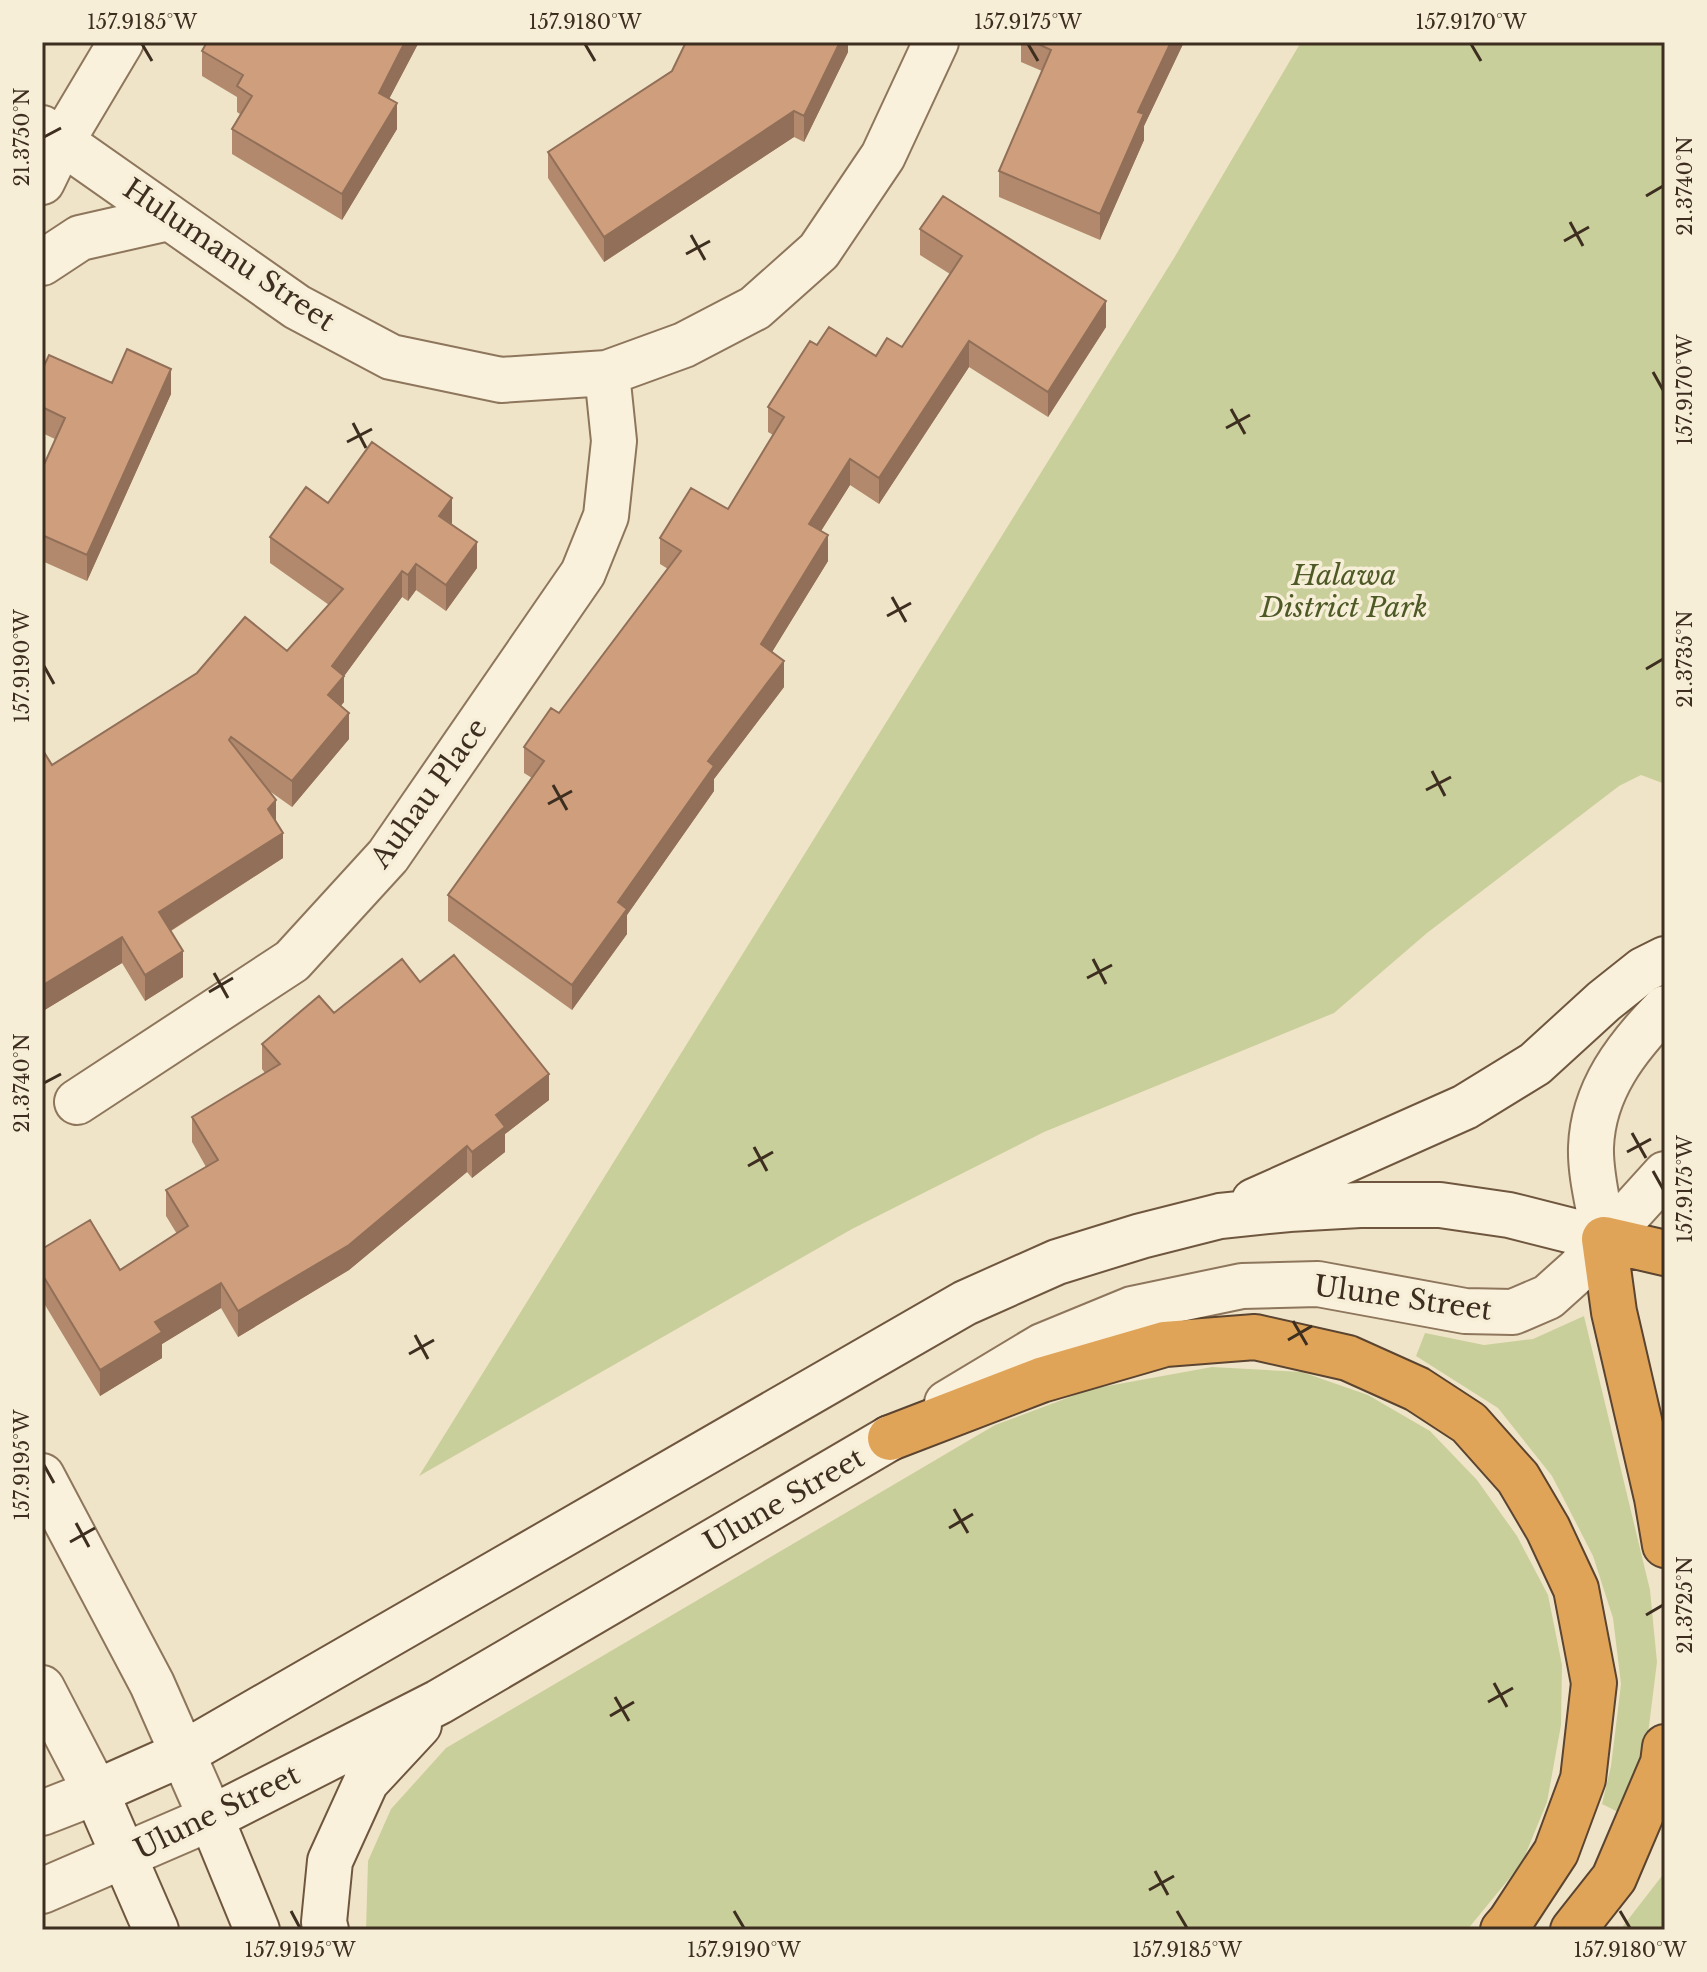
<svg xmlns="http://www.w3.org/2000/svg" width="1707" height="1972" font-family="'Libre Baskerville',serif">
<rect width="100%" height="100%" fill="#f0e4c8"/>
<!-- green -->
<path fill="#c9cf9b" d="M1301,42H1665V784L1641,775L1619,786L1427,933L1334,1013L1044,1132L852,1229L419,1476L1174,258Z
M1584,1316L1650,1590L1657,1662L1648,1734L1622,1814L1602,1804L1611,1766L1621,1684L1613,1618L1593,1556L1552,1476L1498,1408L1416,1356L1425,1333L1484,1345L1533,1339Z
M1212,1367L1302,1372L1368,1395L1430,1431L1477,1480L1517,1536L1548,1595L1562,1665L1561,1725L1547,1802L1522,1863L1467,1930H366L368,1861L391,1809L446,1748L995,1425L1091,1389Z
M1665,1872V1930H1620Z"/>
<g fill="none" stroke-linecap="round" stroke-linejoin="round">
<defs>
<path id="minor" d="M42,128L297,307L391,357L501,380L607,373L684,345L755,308L819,251L883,156L936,42
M77,1102L292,961L388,856L583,573L606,516L614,441L607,373"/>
<path id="tertiary" d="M42,182L62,141L121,42
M42,263L80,238L168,218
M1604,1239C1600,1210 1590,1177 1591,1147C1593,1090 1627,1047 1665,1008
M947,1403L1042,1346L1132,1309L1242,1286L1318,1284L1465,1311L1513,1312L1548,1297L1578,1270L1665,1174
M42,1476L152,1684L211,1818L42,1891
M42,1688L96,1792L42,1813"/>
<path id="secondary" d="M1254,1201L1465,1107L1535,1064L1604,1001L1643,970L1665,959
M156,1930L96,1792L184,1753L965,1303L1057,1262L1141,1236L1220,1216L1289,1209L1360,1205H1440L1509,1215L1604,1239
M257,1930L211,1818L439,1702L890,1438
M326,1930L324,1922L330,1861L366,1782L419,1725"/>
<path id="motorway" d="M1665,1253L1604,1239L1614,1312L1657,1498L1665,1545
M890,1438L1041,1380L1165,1344L1255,1337L1348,1358L1417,1389L1469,1423L1518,1478L1548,1529L1576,1589L1594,1683L1583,1779L1556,1852L1510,1922L1503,1930
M1573,1930L1614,1878L1663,1763L1665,1747"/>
</defs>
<!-- minor casing -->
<use href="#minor" stroke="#8d765c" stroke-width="48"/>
<!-- tertiary casing -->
<use href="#tertiary" stroke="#8d765c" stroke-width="48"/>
<!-- secondary casing -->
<use href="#secondary" stroke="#6f573f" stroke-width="48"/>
<!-- motorway casing -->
<use href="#motorway" stroke="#5b4430" stroke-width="48"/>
<!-- minor -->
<use href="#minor" stroke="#faf1dc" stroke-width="44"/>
<!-- tertiary -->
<use href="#tertiary" stroke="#faf1dc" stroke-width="44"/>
<!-- secondary -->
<use href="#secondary" stroke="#faf1dc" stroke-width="44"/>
<!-- motorway -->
<use href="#motorway" stroke="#e0a458" stroke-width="44"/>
</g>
<!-- wall -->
<path fill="#b2896c" d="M419,42L389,99L397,129L342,220L232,154V129L240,114L237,112V97L202,76V51Z
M848,42V52L804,142L794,137L604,262L548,178V152Z
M1021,42H1184L1144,126V140L1100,240L999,197V171L1042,71L1021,62Z
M920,229L1106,327L1048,417L969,367L879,504L850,485L821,531L828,561L772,652L784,687L714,779V791L627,915V934L572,1010L448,921V895L532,778L524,773V747L559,713L668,569L660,564V538L728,509L773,435L768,432V407L817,345L876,356L902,347L950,274L920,255Z
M42,370L171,394L87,581L42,561V469L55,439L42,433Z
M328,503L452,524L477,568L446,611L416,590L408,601L402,597L344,676V702L341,706L349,739L292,807L268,790L276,822L283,858L171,931L183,977L145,1001L122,963L43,1011L42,749L52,765L287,651L329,605L270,563V537Z
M420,982L549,1100L505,1134V1152L472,1178L467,1172L349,1270L238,1337L221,1308L162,1344V1358L100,1396L42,1300V1249L120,1270L177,1234L166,1216V1190L206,1167L192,1142V1117L265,1073L262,1069V1044L334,1013Z"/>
<!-- shaded-wall -->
<path fill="#916f58" d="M405,42H419L379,118V93Z
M840,42H848V52L804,142V116Z
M1171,42H1184L1144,126V140L1100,240V214L1138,112Z
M397,103V129L342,220V194Z
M794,111V137L604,262V237Z
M1106,301V327L1048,417V392Z
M969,341V367L879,504V478Z
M171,369V394L87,581V555Z
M850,459V485L809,550V524Z
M452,498V524L439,516Z
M828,535V561L761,670V644Z
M477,542V568L446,611V585Z
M416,564V590L408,601V575Z
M402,571V597L342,679L344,676V702L328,720V695L332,666Z
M784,661V687L714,779V791L627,915V934L572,1010V985L618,902L708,761Z
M349,713V739L292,807V781Z
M276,800V825L268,809Z
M283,833V858L159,938V912Z
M122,937V963L43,1011V985Z
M183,951V977L145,1001V975Z
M549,1074V1100L505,1134V1152L472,1178V1152L496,1115Z
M467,1146V1172L349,1270L238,1337V1311Z
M221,1283V1308L162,1344V1358L100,1396V1370L155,1322Z"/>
<!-- building -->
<path fill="#cf9f7d" stroke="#916f58" stroke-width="2" d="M207,42H405L379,93L397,103L342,194L232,129L252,96L237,86L243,75L202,51Z
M686,42H840L804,116L794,111L604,237L548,152L672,71Z
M1034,42H1171L1138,112L1144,114L1100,214L999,171L1051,50Z
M943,196L1106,301L1048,392L969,341L879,478L850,459L809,524L828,535L761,644L784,661L708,761L714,766L618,902L627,909L572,985L448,895L544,761L524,747L551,708L559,713L681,551L660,538L691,488L728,509L784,417L768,407L810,341L817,345L829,327L876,356L887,338L902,347L962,256L920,229Z
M127,349L171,369L87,555L42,535V469L65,418L42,407V370L49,355L112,383Z
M372,442L452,498L439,516L477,542L446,585L416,564L408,575L402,571L332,666L344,676L328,695L349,713L292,781L231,737L229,740L276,800L268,809L283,833L159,912L183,951L145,975L122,937L43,985L42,749L52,765L197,673L245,617L287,651L343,589L270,537L306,487L328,503Z
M454,955L549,1074L496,1115L505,1127L472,1152L467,1146L349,1245L238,1311L221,1283L155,1322L162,1332L100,1370L42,1274V1249L90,1220L120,1270L188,1226L166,1190L218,1160L192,1117L280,1064L262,1044L319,996L334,1013L402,959L420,982Z"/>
<!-- ticks -->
<path fill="none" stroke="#3d2e20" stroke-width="3" d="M142,44L152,61M585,44L595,61M1028,44L1038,61M1471,44L1481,61M44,137L61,128M1646,196L1663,186M1570,222L1583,246M691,235L705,260M1564,241L1589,227M686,254L710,241M1653,372L1663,390M1231,409L1245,434M353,423L366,448M1226,428L1250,415M347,442L372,429M892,597L906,622M887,616L911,603M44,666L54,684M1646,669L1663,659M1432,771L1445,796M553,785L567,810M1426,790L1451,777M548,804L572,791M1093,959L1106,984M214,973L228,998M1087,978L1112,965M209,992L233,978M44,1083L61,1074M1632,1133L1646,1158M754,1147L767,1171M1627,1152L1651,1139M748,1166L773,1152M1653,1171L1663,1189M1293,1321L1307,1345M415,1335L428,1359M1288,1340L1312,1326M409,1354L434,1340M44,1465L54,1483M954,1509L968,1533M76,1523L89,1547M949,1528L973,1514M70,1542L95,1528M1646,1615L1663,1605M1494,1683L1507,1707M615,1697L629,1721M1488,1702L1513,1688M610,1716L634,1702M1155,1871L1168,1895M1149,1890L1174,1876M291,1911L300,1928M734,1911L744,1928M1177,1911L1187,1928M1620,1911L1630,1928"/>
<g text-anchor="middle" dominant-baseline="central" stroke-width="7" stroke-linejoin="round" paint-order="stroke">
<!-- street labels -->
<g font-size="28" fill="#3d2e20" stroke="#f7eed8">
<text transform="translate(229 255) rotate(34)">Hulumanu Street</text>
<text transform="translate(429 793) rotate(-54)">Auhau Place</text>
<text transform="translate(1403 1298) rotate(8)">Ulune Street</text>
<text transform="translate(784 1500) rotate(-30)">Ulune Street</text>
<text transform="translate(217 1812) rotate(-26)">Ulune Street</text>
</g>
<!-- park labels -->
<g font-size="28" font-style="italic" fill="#4d5a26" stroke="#f7eed8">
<text x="1344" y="575">Halawa<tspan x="1344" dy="32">District Park</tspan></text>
</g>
</g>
<!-- border -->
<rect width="1707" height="1972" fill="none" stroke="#f7eed8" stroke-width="88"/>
<rect x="44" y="44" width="1619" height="1884" fill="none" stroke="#3d2e20" stroke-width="3"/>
<g font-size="20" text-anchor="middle" fill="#3d2e20">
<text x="142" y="29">157.9185°W</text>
<text x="585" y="29">157.9180°W</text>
<text x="1028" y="29">157.9175°W</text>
<text x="1471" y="29">157.9170°W</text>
<text transform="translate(22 137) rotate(-90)" y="7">21.3750°N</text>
<text transform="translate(1685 186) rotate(-90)" y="7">21.3740°N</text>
<text transform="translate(1685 390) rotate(-90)" y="7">157.9170°W</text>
<text transform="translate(1685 659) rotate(-90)" y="7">21.3735°N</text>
<text transform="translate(22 666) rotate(-90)" y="7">157.9190°W</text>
<text transform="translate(22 1083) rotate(-90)" y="7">21.3740°N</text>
<text transform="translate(1685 1189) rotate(-90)" y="7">157.9175°W</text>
<text transform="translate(22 1465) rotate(-90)" y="7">157.9195°W</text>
<text transform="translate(1685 1605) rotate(-90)" y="7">21.3725°N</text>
<text x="300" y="1957">157.9195°W</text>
<text x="744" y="1957">157.9190°W</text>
<text x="1187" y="1957">157.9185°W</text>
<text x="1630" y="1957">157.9180°W</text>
</g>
</svg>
